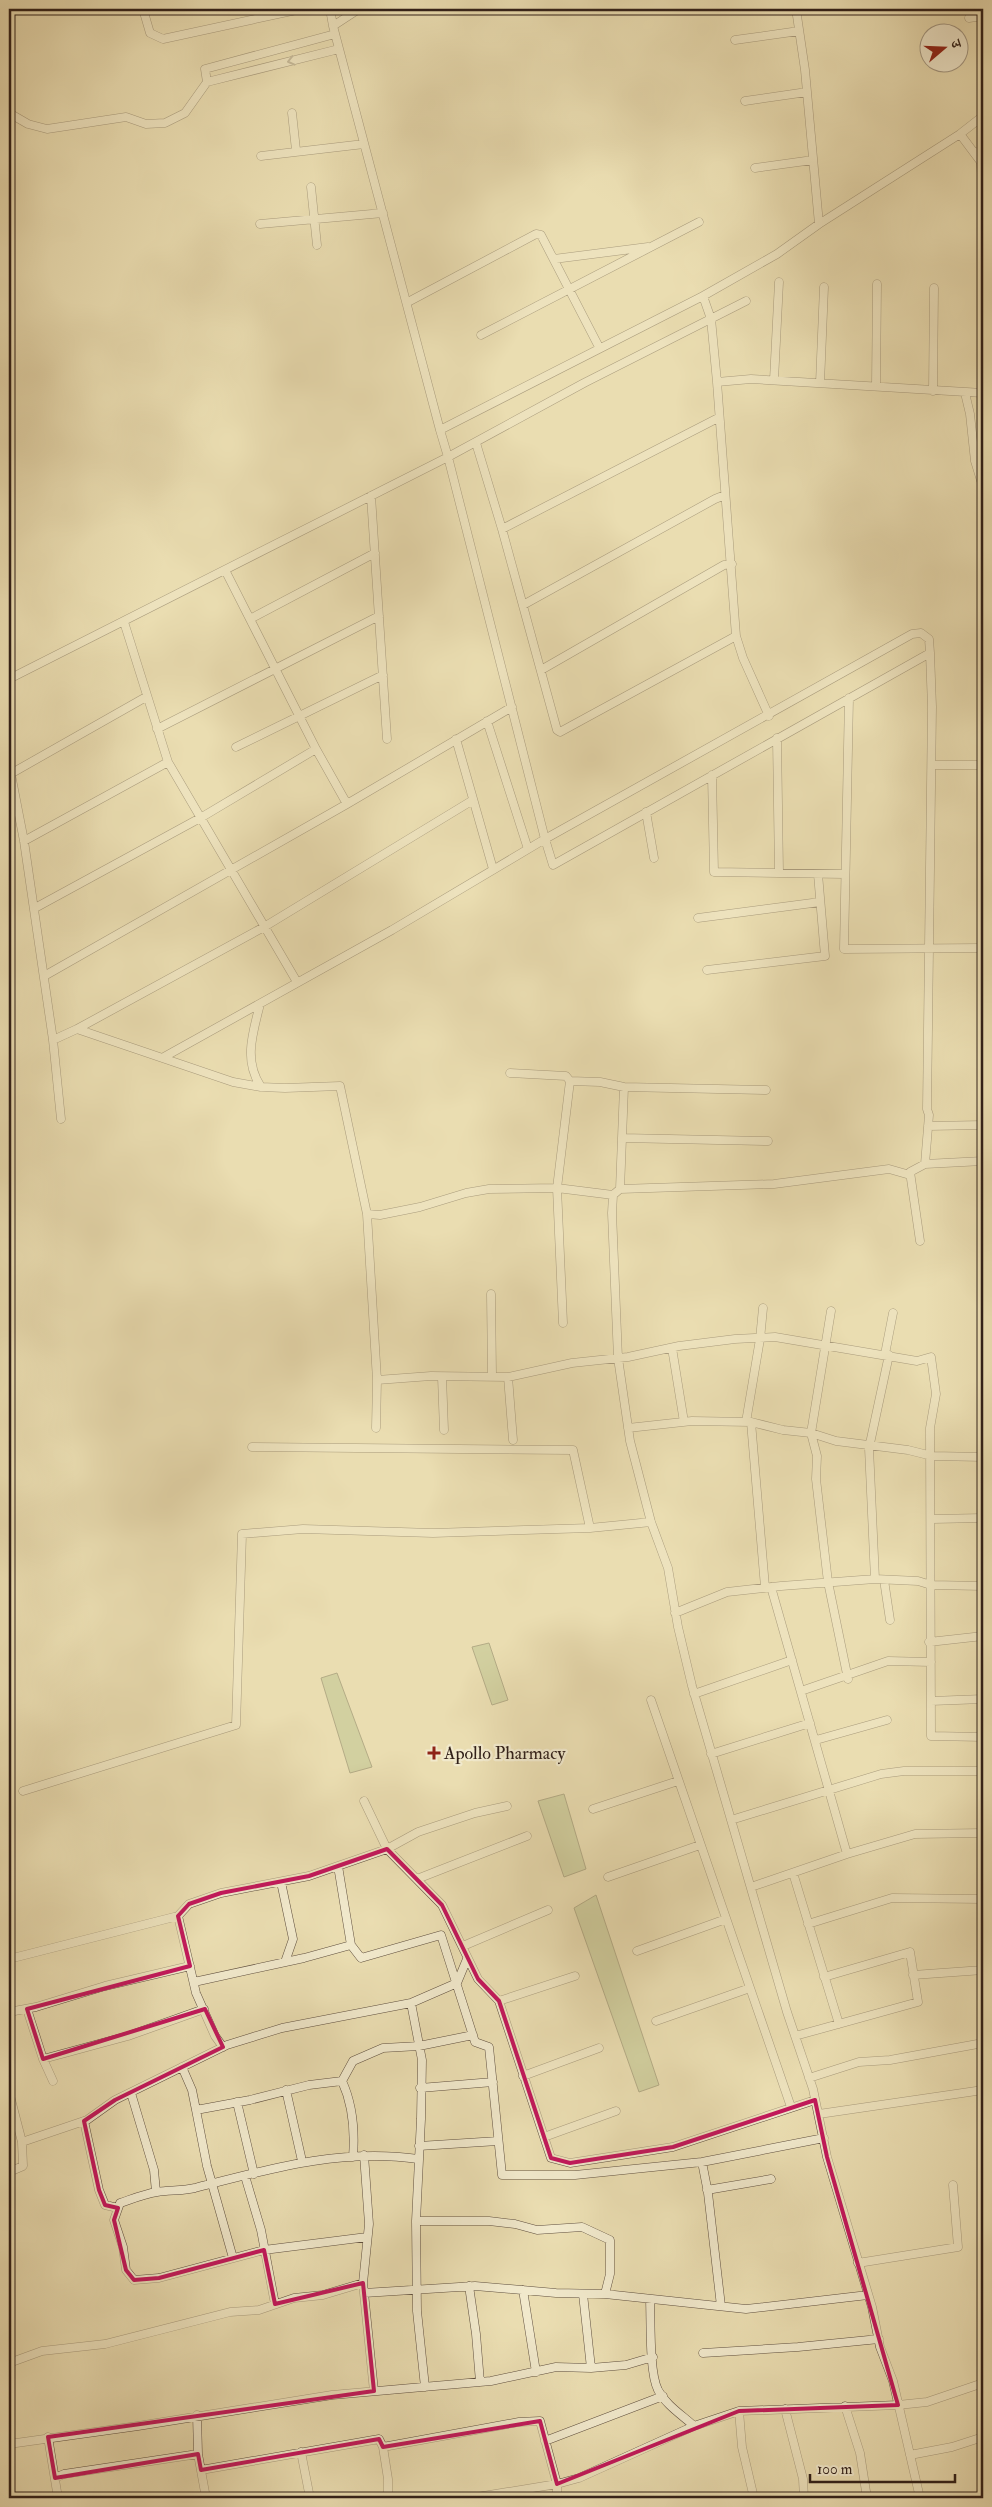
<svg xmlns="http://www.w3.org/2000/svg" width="992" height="2507" font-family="'IM FELL Double Pica','Noto Serif Devanagari',serif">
<rect width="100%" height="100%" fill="#eaddb1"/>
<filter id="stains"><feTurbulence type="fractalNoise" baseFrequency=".004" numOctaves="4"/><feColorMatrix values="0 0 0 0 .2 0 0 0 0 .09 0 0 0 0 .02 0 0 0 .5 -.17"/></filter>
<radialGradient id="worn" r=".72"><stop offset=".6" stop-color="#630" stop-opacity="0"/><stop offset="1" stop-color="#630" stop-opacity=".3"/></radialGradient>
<!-- green -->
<path fill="#b6c18c" stroke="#747052" d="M489,1643L508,1700L492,1705L472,1647Z
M337,1673L372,1767L350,1773L321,1678Z
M564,1794L586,1869L564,1877L538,1801Z
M596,1895L659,2085L639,2092L574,1908Z"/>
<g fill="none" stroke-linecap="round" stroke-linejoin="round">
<defs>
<path id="street" d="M143,9L150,33L163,39L301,9
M330,9L333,26
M359,9L333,26L440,430L703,296L777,254L819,224L960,134L983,116
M796,9L805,70L819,224
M969,18L983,16
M735,40L799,31
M207,82L339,49
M745,101L807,92
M9,113L28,124L47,129L126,117L146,124L165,123L185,113L207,82L205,69L335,34
M292,113L296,150
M960,134L981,162L983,205
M975,154L983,149
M261,156L364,144
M755,168L813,160
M311,187L317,245
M260,224L383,213
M554,259L648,247
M703,296L711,319L717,382L736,636L743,658L769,716
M408,302L536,234L541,235L599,347
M481,335L699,222
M774,380L779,282
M717,382L751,379L983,393
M820,383L824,287
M876,386L877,284
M933,391L934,288
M965,393L970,414L975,461L983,487
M718,418L502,529L557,730L560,732L736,636
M440,430L448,457L584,383L746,301
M476,443L502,529
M371,496L387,739
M225,570L316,749
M523,605L715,499L725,495
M250,619L375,553
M124,622L168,762
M541,670L724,565L732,564
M9,679L448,457L545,839L553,865L930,653L929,639L921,633L912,634L545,839L392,930L164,1057
M849,698L844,949L983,948
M487,721L528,849
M157,729L379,616
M777,738L779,873
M456,739L493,869
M236,747L383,675
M9,764L24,841L53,1040
M932,765H983
M12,773L146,697
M712,775L714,872L844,874
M646,812L654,858
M24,841L168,762L297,982
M35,908L202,817L316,749L347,804
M698,918L820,902
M707,970L825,956L818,874
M46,975L347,804L512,707
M260,1004C253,1033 243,1060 261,1087
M77,1029L264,927L473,800
M570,1081L600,1082L624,1087L766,1090
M61,1119L53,1040L77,1029L233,1082L261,1087L285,1088L340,1086L367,1214L377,1380L431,1376L508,1377L572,1363L628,1357L679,1346L735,1339L775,1337L917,1361L931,1357L936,1394L930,1428L931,1736L983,1737
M928,1126L983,1125
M622,1138L768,1141
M925,1164L929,1115L927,1109L932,707L930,653
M910,1175L889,1169L774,1184L620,1189L613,1195L612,1213L618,1358L630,1441L651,1522L668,1568L678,1627L692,1686L787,2012L813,2089L827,2157L872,2307L880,2347L893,2381L920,2498
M620,1189L624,1087
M367,1214L380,1215L420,1207L466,1193L489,1189L557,1188L570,1081L566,1076L510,1073
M920,1241L910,1172L925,1164L983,1161
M491,1294L492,1375
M831,1311L811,1433L817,1456L816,1479L828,1582L848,1679
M563,1323L557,1188L613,1195
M672,1348L684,1422
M885,1354L893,1313
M442,1377L444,1430
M508,1377L513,1440
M746,1422L760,1339L763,1308
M751,1422L765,1587
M376,1428L377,1380
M628,1428L692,1421L751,1422L783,1430L811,1433L836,1441L908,1450L932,1456L983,1457
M252,1447L573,1450L590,1528
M932,1519L983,1518
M875,1579L869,1448L889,1355
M884,1580L890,1620
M771,1587L847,1854
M675,1613L727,1592L781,1586L875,1579L918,1581L931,1585L983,1586
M929,1642L983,1636
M801,1691L888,1661L931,1662
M694,1694L792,1660
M651,1700L791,2107
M931,1701L983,1699
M816,1740L887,1720
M711,1754L810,1723
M23,1791L236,1725L242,1534L303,1529L433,1533L590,1528L651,1522
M364,1801L387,1849L442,1905L478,1979L499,2001L575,1976
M593,1809L678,1781
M731,1820L881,1774L904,1771H983
M338,1866L351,1945L361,1958L441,1935L475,2042L489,2047L502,2175H575L702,2162L824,2138
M793,1873L839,2024
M608,1877L700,1845
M417,1879L527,1836
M281,1882L293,1939L285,1962
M751,1887L847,1854L915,1834L983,1833
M808,1924L892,1898L983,1899
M463,1946L548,1910
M637,1951L726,1919
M9,1959L178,1916
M913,1975L983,1970
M194,1982L304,1958L351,1945
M499,2001L551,2158L570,2163L673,2147L815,2100
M411,2003L422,2060L421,2119L416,2221H489L515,2224L537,2230L582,2227L610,2240V2274L605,2294
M27,2009L43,2059L53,2081
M9,2012L36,2007L105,1986L190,1966
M656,2021L750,1988
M795,2036L918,2002L910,1952L824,1977
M223,2047L215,2036L196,1993L178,1916L189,1904L221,1893L309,1876L387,1849L418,1832L475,1813L507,1806
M43,2059L128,2036L204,2009
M182,2067L192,2090L196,2110
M523,2076L599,2048
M809,2078L859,2062L890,2060L983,2043
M342,2081L353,2061L383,2048L419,2046L473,2035
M420,2088L493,2082
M286,2090L302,2161
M9,2092L22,2142
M131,2093L154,2170L156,2192
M237,2102L254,2174
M819,2114L983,2090
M84,2121L99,2190L105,2205L118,2208
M544,2137L616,2111
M419,2146L498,2141
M702,2162L708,2193L721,2306
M9,2172L23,2166L22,2142L87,2120L115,2100L227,2045L282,2028L411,2003L457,1983L467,1959
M245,2176L261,2230L275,2304
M707,2190L771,2179
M416,2221L417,2311L425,2387
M367,2237L264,2250L159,2278L134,2280L126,2270L123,2247L114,2220L120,2203C132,2199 144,2194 157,2192C169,2190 182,2191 195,2188C269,2169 341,2148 418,2159
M233,2258L207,2166L196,2110L250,2100L309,2085L342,2081C353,2105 355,2131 353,2157
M858,2263L958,2247L953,2185
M363,2283L369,2224L364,2155
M469,2286L476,2334L480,2382
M523,2290L536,2372
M364,2293L374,2391
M583,2294L591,2368
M650,2300C651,2322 649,2372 658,2390C666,2405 682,2415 694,2426L739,2411
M703,2353L798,2347L879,2339
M9,2363L42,2351L105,2344L230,2312L259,2310L294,2298L323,2295L363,2283L364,2293L475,2286L556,2293L605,2294L746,2309L868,2295
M845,2406L860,2453L867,2498
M785,2409L803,2479L804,2498
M197,2415L198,2454L206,2498
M48,2437L58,2498
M545,2441L663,2396
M9,2444L138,2426L332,2395L491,2381L556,2367L591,2368L626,2365L653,2357
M301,2452L310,2498
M910,2455L952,2447L983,2437
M201,2470L379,2439L383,2447
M55,2478L64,2474L198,2454
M388,2498V2479L383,2447L519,2422L540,2421L557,2484V2498
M471,2498L557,2484L579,2478L694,2426
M754,2498L742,2447L739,2411L898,2405L927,2402L983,2383
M975,2498L983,2494"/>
</defs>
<!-- street casing -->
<use href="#street" stroke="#5f4f3f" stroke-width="9"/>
<!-- street -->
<use href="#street" stroke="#f1e9cc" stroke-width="8"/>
</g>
<!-- one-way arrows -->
<defs><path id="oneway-chevron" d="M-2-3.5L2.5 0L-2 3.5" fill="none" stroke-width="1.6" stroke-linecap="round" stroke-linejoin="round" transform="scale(1.25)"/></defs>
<use stroke="#9b8f7b" href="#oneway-chevron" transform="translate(291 61) rotate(166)"/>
<!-- marked area -->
<path d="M0 0H992V2507H0ZM387,1849L442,1905L478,1979L499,2001L551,2158L570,2163L673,2147L815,2100L827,2157L898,2405L739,2411L557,2484L540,2421L383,2447L379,2439L201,2470L198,2454L55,2478L48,2437L374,2391L363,2283L275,2304L264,2250L159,2278L134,2280L126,2270L114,2220L118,2208L105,2205L99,2190L84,2121L115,2100L223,2047L205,2009L43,2059L27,2009L190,1966L178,1916L189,1904L221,1893L309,1876Z" fill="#eaddb1" fill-opacity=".55" fill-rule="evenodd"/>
<path fill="none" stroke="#c2185b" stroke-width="4" stroke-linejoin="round" d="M387,1849L442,1905L478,1979L499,2001L551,2158L570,2163L673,2147L815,2100L827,2157L898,2405L739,2411L557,2484L540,2421L383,2447L379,2439L201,2470L198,2454L55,2478L48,2437L374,2391L363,2283L275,2304L264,2250L159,2278L134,2280L126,2270L114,2220L118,2208L105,2205L99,2190L84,2121L115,2100L223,2047L205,2009L43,2059L27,2009L190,1966L178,1916L189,1904L221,1893L309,1876Z"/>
<!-- markers -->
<path fill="#8f2418" stroke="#f1e9cc" stroke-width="2" d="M431.5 1745.5h5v5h5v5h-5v5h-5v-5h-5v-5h5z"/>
<g text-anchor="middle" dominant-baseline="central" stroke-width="4.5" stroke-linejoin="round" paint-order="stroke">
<!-- poi labels -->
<g font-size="18" fill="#312019" stroke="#f1e9cc" text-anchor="start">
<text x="444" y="1753">Apollo Pharmacy</text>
</g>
</g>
<!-- margin -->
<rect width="992" height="2507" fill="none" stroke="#eaddb1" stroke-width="30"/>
<rect x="10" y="10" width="972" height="2487" fill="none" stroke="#312019" stroke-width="2.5"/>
<rect x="15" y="15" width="962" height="2477" fill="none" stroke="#312019"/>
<!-- north arrow -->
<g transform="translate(944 48) rotate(71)"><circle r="24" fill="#f1e9cc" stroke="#a49984"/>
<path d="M0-4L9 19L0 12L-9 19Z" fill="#8f2418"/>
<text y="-8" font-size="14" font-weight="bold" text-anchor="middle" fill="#312019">उ</text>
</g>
<!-- scale -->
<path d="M810 2474v8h145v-8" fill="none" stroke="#312019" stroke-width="2.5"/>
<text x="817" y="2474" font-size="15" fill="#312019" stroke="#f1e9cc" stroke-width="4" paint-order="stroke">100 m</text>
<rect width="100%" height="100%" filter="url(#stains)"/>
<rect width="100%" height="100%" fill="url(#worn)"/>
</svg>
